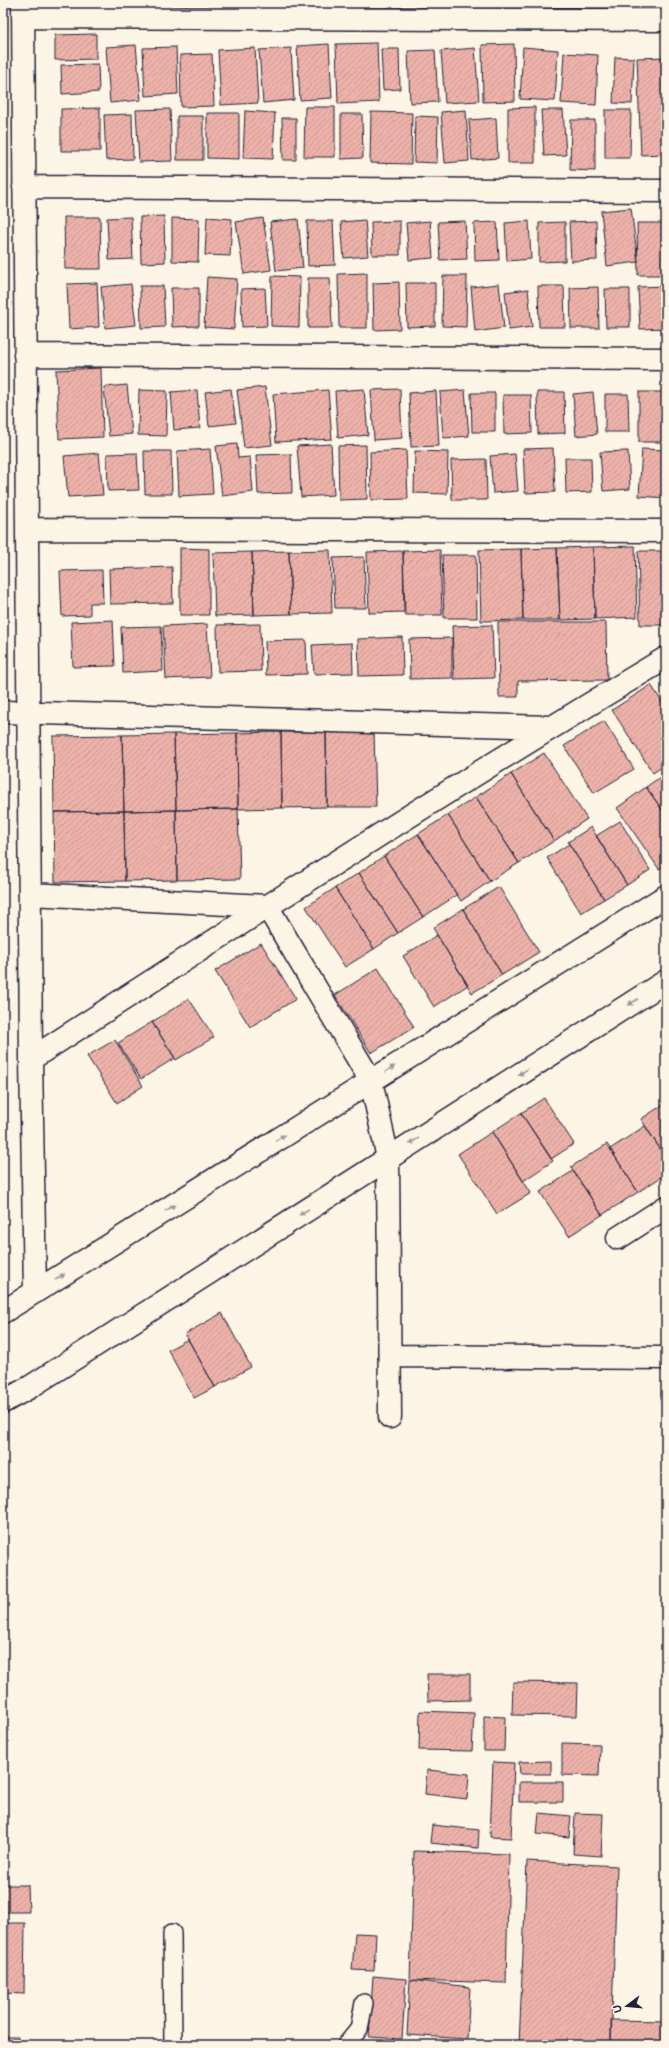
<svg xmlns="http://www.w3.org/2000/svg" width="669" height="2048" font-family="'Balsamiq Sans',sans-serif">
<defs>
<pattern id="building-hatch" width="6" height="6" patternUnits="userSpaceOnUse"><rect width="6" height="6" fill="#edb2aa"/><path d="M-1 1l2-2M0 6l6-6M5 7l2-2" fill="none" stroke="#cb9993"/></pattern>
</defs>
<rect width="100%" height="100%" fill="#fcf5e5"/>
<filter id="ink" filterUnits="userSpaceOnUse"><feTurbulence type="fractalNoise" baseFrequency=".025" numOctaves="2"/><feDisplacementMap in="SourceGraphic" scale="8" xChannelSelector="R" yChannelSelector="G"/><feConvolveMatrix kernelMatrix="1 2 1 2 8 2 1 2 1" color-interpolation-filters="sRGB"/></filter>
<g filter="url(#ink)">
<!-- building -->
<path fill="url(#building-hatch)" stroke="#22223b" d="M96,34V59L55,60V35Z
M377,43L379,102L338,104L336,44Z
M329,44L332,98L300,100L297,46Z
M514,44L515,101L483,102L482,45Z
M136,45L141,100L110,103L106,47Z
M176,47L178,94L145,96L143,48Z
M523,47L558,50L555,101L520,99Z
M255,48L258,103L221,105L218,50Z
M291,48L294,100L263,103L259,50Z
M475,48L479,101L445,103L441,51Z
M381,49H399L400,89L383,90Z
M435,50L438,102L410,103L408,51Z
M564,53L598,55L596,105L561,103Z
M212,54L214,106L181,107L180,55Z
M615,57L634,58L632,104L613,103Z
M666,57V154L641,155L637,58Z
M98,64L99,92L62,94L61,65Z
M305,107H335V157H304Z
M535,107V163H508V108Z
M100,108V151H61V109Z
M170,109L172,161L139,162L136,110Z
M466,110L469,161L445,163L441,112Z
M541,110H563L566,155L544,156Z
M605,110H631L630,158H605Z
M245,111L275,113L273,159L243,158Z
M371,112L412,113L411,164L370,163Z
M207,113H239V159L207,158Z
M132,114L133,159L106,160L104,115Z
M341,114H362L363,158L341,159Z
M177,116H203V160H177Z
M415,116L438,117L437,163L414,162Z
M282,118H296V160H283Z
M496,118L498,158L472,160L469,120Z
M571,120H595V171L570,170Z
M631,208L638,262L607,266L601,211Z
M164,216L165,262L141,263L140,217Z
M64,217H100L101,269H65Z
M131,217L133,259L109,260L107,218Z
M207,217L232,219L230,256L205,255Z
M172,218L199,219L198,262L172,261Z
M263,218L271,270L244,274L236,222Z
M298,219L303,268L276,271L270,222Z
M365,220L368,256L344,258L341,222Z
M307,221H333L335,265L308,266Z
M400,221V255H372L371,222Z
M430,221L433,258L409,260L406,223Z
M465,221L467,259L440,260L438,222Z
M529,221L531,259L507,261L505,223Z
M596,221L597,260L571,261L569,222Z
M497,222L499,260L475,261L474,223Z
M565,222V261L539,262V223Z
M637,223H666V275H638Z
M367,273V328H339L338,274Z
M272,276L300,277L299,327L271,326Z
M443,276H467L466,327L442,326Z
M207,277L237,279L234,329L204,327Z
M308,278H330L332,328H308Z
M399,282L400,329L374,330L373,283Z
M97,283L99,327L69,329L67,284Z
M406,283H435V326L407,327Z
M131,284L136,325L105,328L101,287Z
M499,284L504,328L475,332L471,287Z
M140,286H163L165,327L141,328Z
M538,286H564L565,327H539Z
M666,286V328L640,329L638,287Z
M598,287L599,328H571L570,288Z
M171,288H199V326L172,327Z
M265,288L267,326L242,327L241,289Z
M528,289L532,327L509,330L505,292Z
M605,289H630V327H606Z
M101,368L103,437L59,439L56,370Z
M127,385L132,434L109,436L104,387Z
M265,387L272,445L244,448L237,390Z
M231,389L236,423L209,426L205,392Z
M364,389L368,435L338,438L335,391Z
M400,389L402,438L374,440L371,390Z
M139,390L167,391L166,436L138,435Z
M197,390L200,428L174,430L171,392Z
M328,390L332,439L276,442L273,394Z
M465,390L469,436L443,438L440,392Z
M436,391L439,446L411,447L409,393Z
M537,392H564L565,433L538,434Z
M593,392L597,434L576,436L573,394Z
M639,392H666V442H639Z
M471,393H495V432H472Z
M605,394H628L629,432H605Z
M503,395H531L532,433L504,434Z
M237,444L238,458L250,457L253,492L222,496L216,446Z
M331,444L334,495L301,497L297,446Z
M366,445L367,499L339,500L338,446Z
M553,448L555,492L525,493L523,449Z
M210,449L213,494L179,496L177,451Z
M642,449L666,450V498L639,496Z
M406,450L408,499L371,500L370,452Z
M144,451H171L172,494H145Z
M415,451L448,452L447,494L414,493Z
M628,451L630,489L603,491L600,452Z
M99,453L103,495L68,497L64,456Z
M137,453L139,490L108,491L107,454Z
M291,454L292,493L258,494L256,455Z
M515,454L518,491L493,493L490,456Z
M565,458H591L592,492L566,493Z
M486,459L487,500H452L451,460Z
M635,546L637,617L595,619L593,547Z
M593,547L595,619L560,620L557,548Z
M180,548L209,549V615H180Z
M557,548L560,620H523L521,549Z
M521,549L523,620L481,621L479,550Z
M330,550L332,613L291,614L289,551Z
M440,550L442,615H405L403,551Z
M289,551L291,614L254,615L252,552Z
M403,551L404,612L369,613L367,552Z
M638,551H666V625H640Z
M252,552L254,615L215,616L213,553Z
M442,555H476L477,618H444Z
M364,557L366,608H335L333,558Z
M172,567L173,603L110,604L109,569Z
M102,570L103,603H90V615L62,616L60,571Z
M113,620L115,666L73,667L71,622Z
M498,622H606L607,680L518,681V697H499Z
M207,624L210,677L166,679L163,626Z
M260,624L261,671L218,672L217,625Z
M492,625L494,678L454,679L452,626Z
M161,626L163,671L123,673L121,627Z
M402,637L403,675L359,676L358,639Z
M452,638V678L410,679L409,639Z
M306,640L307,674L266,675L265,641Z
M352,643L353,673L314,674L312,645Z
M651,685L666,708V764L653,773L612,710Z
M604,721L634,769L594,793L564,746Z
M374,731L376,807H327L326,732Z
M281,732L282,808L238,809L237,733Z
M281,732H326L327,807L282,808Z
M237,733L238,809L176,810L174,734Z
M174,734L176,810L124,811L122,735Z
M122,735L124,811L54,812L53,736Z
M544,753L587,819L554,841L511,774Z
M666,773V815L646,787Z
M511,774L554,841L519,863L476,797Z
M646,787L666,815V864L659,869L617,808Z
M476,797L519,863L490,881L448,815Z
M238,809L240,879L177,880L176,810Z
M176,810L177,880L125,881L124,811Z
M124,811L125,881L55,882L54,812Z
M448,815L490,881L461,901L418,834Z
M620,821L650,870L627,885L596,836Z
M591,827L627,885L604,899L568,842Z
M418,834L457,895L423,917L384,856Z
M569,844L604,899L581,913L547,858Z
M384,856L423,917L398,933L359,873Z
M359,873L398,933L374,949L335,888Z
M499,887L539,952L502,975L463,909Z
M335,888L374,949L345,967L306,907Z
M463,909L502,975L472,993L433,928Z
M437,935L468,985L434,1007L403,956Z
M261,943L296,999L250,1027L215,971Z
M378,968L414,1027L371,1053L335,995Z
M189,999L214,1037L176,1060L152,1022Z
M152,1022L175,1058L141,1079L118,1043Z
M115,1040L143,1086L117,1103L87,1056Z
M544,1098L574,1144L551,1159L521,1113Z
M666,1103V1158L641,1119Z
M521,1113L553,1161L523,1181L492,1132Z
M645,1126L666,1158V1174L638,1192L610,1149Z
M492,1132L531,1193L497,1214L458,1154Z
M607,1144L638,1192L602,1215L571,1167Z
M573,1171L602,1215L569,1236L540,1192Z
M222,1313L251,1367L215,1387L185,1334Z
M188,1339L215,1387L194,1398L168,1350Z
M427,1674H470V1700L428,1701Z
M513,1682L578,1683L577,1716L512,1715Z
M420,1711L474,1713L472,1751L419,1750Z
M484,1716L505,1717L504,1751H484Z
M562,1743L600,1744L599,1776L562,1775Z
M551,1761V1774H520L519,1762Z
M493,1762L514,1763L511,1838L490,1837Z
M427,1770L469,1774L467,1799L425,1794Z
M519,1782H563V1802H519Z
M539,1813L571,1816L569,1837L537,1834Z
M575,1813L603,1814L601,1856L573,1854Z
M432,1825L479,1830L478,1848L430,1843Z
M414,1851L509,1854L506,1983L410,1980Z
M527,1861L617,1866L611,2045H519Z
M3,1885H28L29,1912H3Z
M3,1923H25L24,1994L3,1993Z
M355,1933L376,1934L374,1971L352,1970Z
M373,1976L406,1979L402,2039L369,2037Z
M410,1980L470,1987L467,2039L407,2035Z
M611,2020L666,2021V2045H611Z
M3,2037H18V2045H3Z"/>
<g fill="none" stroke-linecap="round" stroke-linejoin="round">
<defs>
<path id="service" d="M172,1933L173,2045
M346,2045L359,2029L364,2003"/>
<path id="minor" d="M23,3L31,1059L35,1292
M23,17L666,20
M24,187L666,191
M25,355L666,359
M27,529L666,531
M3,712L552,727
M30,894L267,906L371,1081L388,1158L390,1417
M31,1059C241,923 451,787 666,658
M618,1238L666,1207
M3,1312L666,896
M390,1356L666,1358
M3,1402L30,1387L666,981"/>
</defs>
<!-- service casing -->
<use href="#service" stroke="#22223b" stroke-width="20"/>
<!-- minor casing -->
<use href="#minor" stroke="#22223b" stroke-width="25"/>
<!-- service -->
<use href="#service" stroke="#fcf5e5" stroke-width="17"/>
<!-- minor -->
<use href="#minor" stroke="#fcf5e5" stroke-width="22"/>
</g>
<!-- one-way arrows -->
<defs><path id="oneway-solid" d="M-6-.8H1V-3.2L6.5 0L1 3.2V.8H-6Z"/></defs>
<g fill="#9a9698">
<use href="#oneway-solid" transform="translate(633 1002) rotate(148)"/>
<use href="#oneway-solid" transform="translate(390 1069) rotate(-32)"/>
<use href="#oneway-solid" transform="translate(523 1072) rotate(148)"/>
<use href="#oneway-solid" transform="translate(280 1138) rotate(-32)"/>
<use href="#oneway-solid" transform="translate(414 1141) rotate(148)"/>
<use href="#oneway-solid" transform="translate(170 1208) rotate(-32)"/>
<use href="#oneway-solid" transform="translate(304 1212) rotate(147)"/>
<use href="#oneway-solid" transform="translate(60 1277) rotate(-32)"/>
</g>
</g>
<!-- margin -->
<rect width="669" height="2048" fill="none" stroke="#fcf5e5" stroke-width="16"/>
<rect x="8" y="8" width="653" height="2032" fill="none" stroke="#22223b" stroke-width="1.5" filter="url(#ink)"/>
<!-- north arrow -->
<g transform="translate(627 2006) rotate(254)" stroke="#fcf5e5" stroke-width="3" paint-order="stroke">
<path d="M0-3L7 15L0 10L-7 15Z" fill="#22223b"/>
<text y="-6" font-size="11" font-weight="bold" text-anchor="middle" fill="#22223b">U</text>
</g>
</svg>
